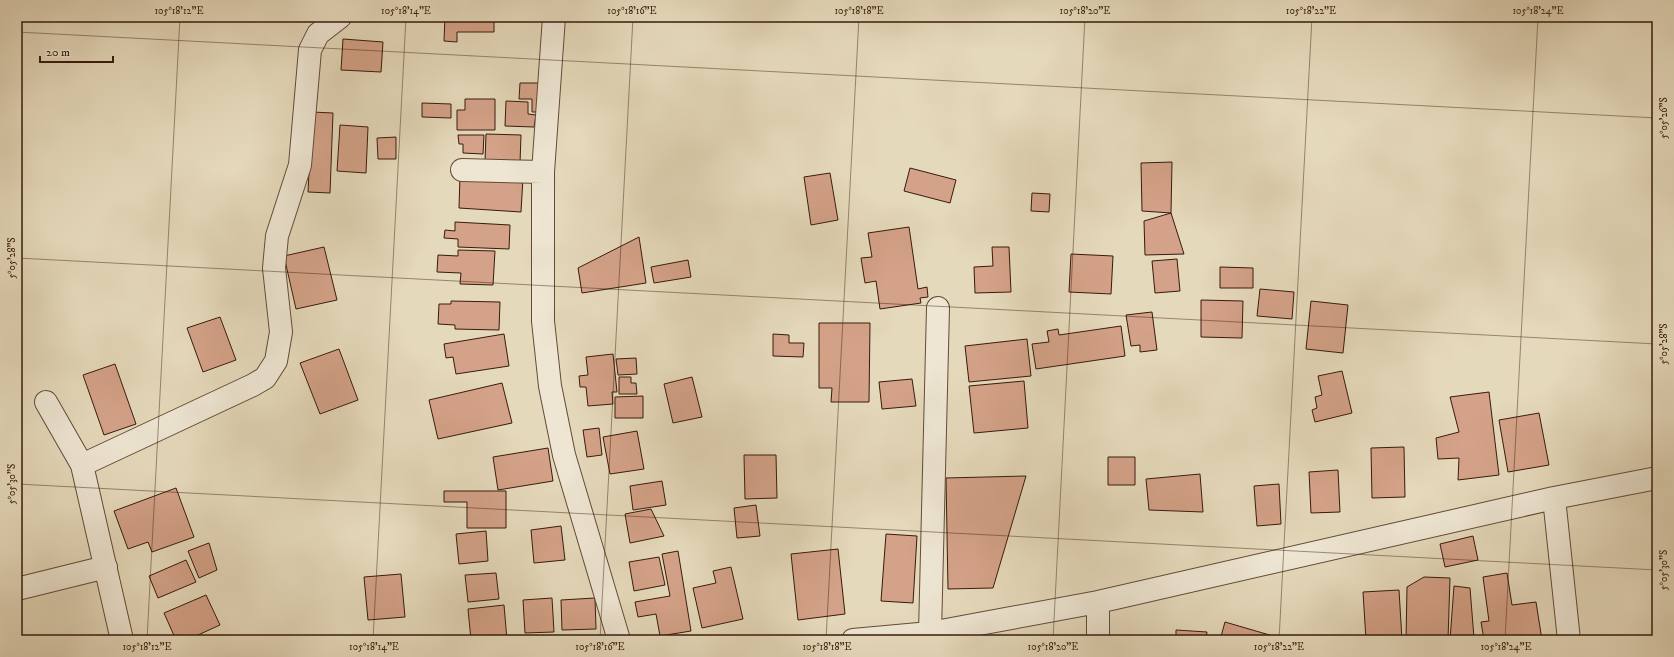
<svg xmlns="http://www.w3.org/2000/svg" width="1674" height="657" font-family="'IM FELL DW Pica',serif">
<rect width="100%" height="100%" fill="#e5d9bb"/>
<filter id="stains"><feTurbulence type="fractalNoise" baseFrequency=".005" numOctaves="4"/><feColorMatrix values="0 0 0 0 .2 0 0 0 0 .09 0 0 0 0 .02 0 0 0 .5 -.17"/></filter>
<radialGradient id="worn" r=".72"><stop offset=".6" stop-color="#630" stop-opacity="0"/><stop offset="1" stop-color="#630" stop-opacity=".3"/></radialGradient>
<!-- building -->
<path fill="#d4a288" stroke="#381a0c" d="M445,17H494V32H457V42L444,41Z
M343,39L383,42L381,72L341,70Z
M520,83H543V112H532V99H519Z
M465,99H495V130H457V110H465Z
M506,101L528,102V114L536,115L534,127L505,126Z
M422,103L451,104V118L422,117Z
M312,112L333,113L330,193L308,192Z
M340,125L368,127L366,173L337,171Z
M486,134L521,135L520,163L485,161Z
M458,135H484L483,154L463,153V144H459Z
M396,137V159H378L377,138Z
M1172,162L1171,213L1142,211L1141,163Z
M910,168L956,180L950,203L904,191Z
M830,173L838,220L811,225L804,177Z
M460,175L523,178L521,212L459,208Z
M1032,193L1050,194L1049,212L1031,211Z
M1171,213L1184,254L1145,255L1144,221Z
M455,222L510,225L509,249L458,247V239L444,238L445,230L455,231Z
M909,227L918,289L927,287L928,297L920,298L921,303L880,309L876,281L865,283L861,258L872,257L868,233Z
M639,237L646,283L582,293L578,268Z
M324,247L337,300L296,309L284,256Z
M992,247H1009L1011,292L975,293L974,267L993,266Z
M458,250L495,251L493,285L460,284L461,273L437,272L438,255L458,256Z
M1071,254L1113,256L1111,294L1069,292Z
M1177,259L1180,291L1155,293L1152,261Z
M688,260L691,277L654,283L651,267Z
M1220,267L1253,268V288H1220Z
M1260,289L1294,292L1292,319L1257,316Z
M1201,300L1243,301L1242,338L1201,337Z
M451,301L500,302L499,330L455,329V325L438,324L439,304H451Z
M1311,301L1348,305L1343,353L1306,349Z
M1152,312L1157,350L1140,352V345L1131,346L1126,315Z
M220,317L236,360L203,372L187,328Z
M819,323H870L869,402H831L832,388H819Z
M1121,326L1125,356L1036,369L1032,344L1049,342L1047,331L1058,329L1059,335Z
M504,334L509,366L456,374L453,357L446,358L444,344Z
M773,334L789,335V343H804L803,357L773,356Z
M1027,339L1031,376L969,382L965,346Z
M339,349L358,400L320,414L300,363Z
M613,354L617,392H612L613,404L588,406L586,387H580L579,376L588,375L586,357Z
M636,358L637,374L618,375L616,359Z
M115,364L136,424L104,435L83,375Z
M1342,371L1352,413L1315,422L1312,410L1317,408L1315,397L1322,395L1318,376Z
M619,377H631V383H636L637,394H619Z
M692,377L702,417L673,423L664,384Z
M912,379L916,406L882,409L879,382Z
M1024,381L1028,428L974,433L969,386Z
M502,383L512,423L438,439L429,400Z
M1489,392L1499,475L1458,480L1459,458L1438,459L1436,438L1459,432L1450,397Z
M643,396V418H615V397Z
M1539,413L1549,465L1508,472L1499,420Z
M599,428L602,455L587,457L583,430Z
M637,431L644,469L610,474L603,437Z
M1404,447L1405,497L1372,498L1371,448Z
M548,448L553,481L498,490L493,457Z
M744,455H776L777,498L745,499Z
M1108,457H1135V485H1108Z
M1338,470L1340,512L1311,513L1309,472Z
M1200,474L1203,512L1149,510L1146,479Z
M1026,476L993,588L948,589L946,478Z
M662,481L666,505L633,510L630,486Z
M1279,484L1281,524L1257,526L1254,486Z
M176,488L194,537L152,552L148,542L128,549L114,511Z
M444,491H506V528H467V502H444Z
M756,505L760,536L737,538L734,508Z
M651,509L664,536L630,543L625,514Z
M561,526L565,560L534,563L531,530Z
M486,531L488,561L459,564L456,534Z
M886,534L917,536L913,603L881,601Z
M1473,536L1478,560L1445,567L1440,544Z
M209,543L217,570L199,578L188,551Z
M838,549L845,614L798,620L791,554Z
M678,551L691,631L660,636L656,614L638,617L635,602L670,596L662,554Z
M659,557L665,585L634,591L629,562Z
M186,560L196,582L158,598L149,576Z
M731,567L743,619L702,628L693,588L716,583L713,571Z
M496,573L499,599L468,602L465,575Z
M1507,573L1512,605L1536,602L1542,640H1484L1481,622L1489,621L1483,577Z
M401,574L405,617L368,620L364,577Z
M1424,577L1450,578L1448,640H1406L1407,587Z
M1454,586L1470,588L1474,638L1450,640Z
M1399,590L1402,640H1389V638L1366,640L1363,592Z
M206,595L220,625L187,640H176L164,613Z
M552,598L554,632L525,633L523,600Z
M595,598L596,629L562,630L561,600Z
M504,605L507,640H471L468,609Z
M1225,622L1273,636L1272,640H1220Z
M1176,630L1207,632L1206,640H1176Z"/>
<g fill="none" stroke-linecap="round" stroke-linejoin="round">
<defs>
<path id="street" d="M554,17L543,172V321L550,386L564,455L619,640
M462,170L543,172
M46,402L82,465L122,640
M82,465L253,385L265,378L276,361L281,332L274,268L277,236L300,165L310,50L318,34L340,17
M1554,498L1569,640
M17,589L106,567
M930,633L938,308
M853,640L930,633L1098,602L1554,498L1657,478
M1098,640V602"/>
</defs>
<!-- street casing -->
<use href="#street" stroke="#634a38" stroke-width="24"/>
<!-- street -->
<use href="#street" stroke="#eee6d3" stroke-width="22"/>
</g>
<!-- ticks -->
<path fill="none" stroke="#381a0c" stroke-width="1" stroke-opacity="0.45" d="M17,32L1657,118M17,258L1657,344M17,484L1657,570M147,640L180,17M373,640L406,17M600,640L633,17M826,640L859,17M1053,640L1085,17M1279,640L1312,17M1505,640L1538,17"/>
<!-- margin -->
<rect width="1674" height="657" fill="none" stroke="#e5d9bb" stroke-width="44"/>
<!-- scale -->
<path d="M40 56v6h73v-6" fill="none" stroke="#381a0c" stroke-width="2"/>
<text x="46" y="56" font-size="12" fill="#381a0c" stroke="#eee6d3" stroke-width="3" paint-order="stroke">20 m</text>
<rect x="22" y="22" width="1630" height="613" fill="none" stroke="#381a0c" stroke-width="1.5"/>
<g font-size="10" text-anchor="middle" fill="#381a0c">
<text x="179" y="14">105°18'12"E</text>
<text x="406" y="14">105°18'14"E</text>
<text x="632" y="14">105°18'16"E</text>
<text x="859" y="14">105°18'18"E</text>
<text x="1085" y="14">105°18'20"E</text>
<text x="1311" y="14">105°18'22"E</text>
<text x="1538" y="14">105°18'24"E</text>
<text transform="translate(1663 118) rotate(-90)" y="4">5°05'26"S</text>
<text transform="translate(11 258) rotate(-90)" y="4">5°05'28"S</text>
<text transform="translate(1663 344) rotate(-90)" y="4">5°05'28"S</text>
<text transform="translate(11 484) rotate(-90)" y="4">5°05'30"S</text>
<text transform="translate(1663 570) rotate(-90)" y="4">5°05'30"S</text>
<text x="147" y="650">105°18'12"E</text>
<text x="374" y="650">105°18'14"E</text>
<text x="600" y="650">105°18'16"E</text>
<text x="827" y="650">105°18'18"E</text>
<text x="1053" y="650">105°18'20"E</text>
<text x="1279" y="650">105°18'22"E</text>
<text x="1506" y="650">105°18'24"E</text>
</g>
<rect width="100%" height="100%" filter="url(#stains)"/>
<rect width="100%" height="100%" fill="url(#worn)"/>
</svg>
